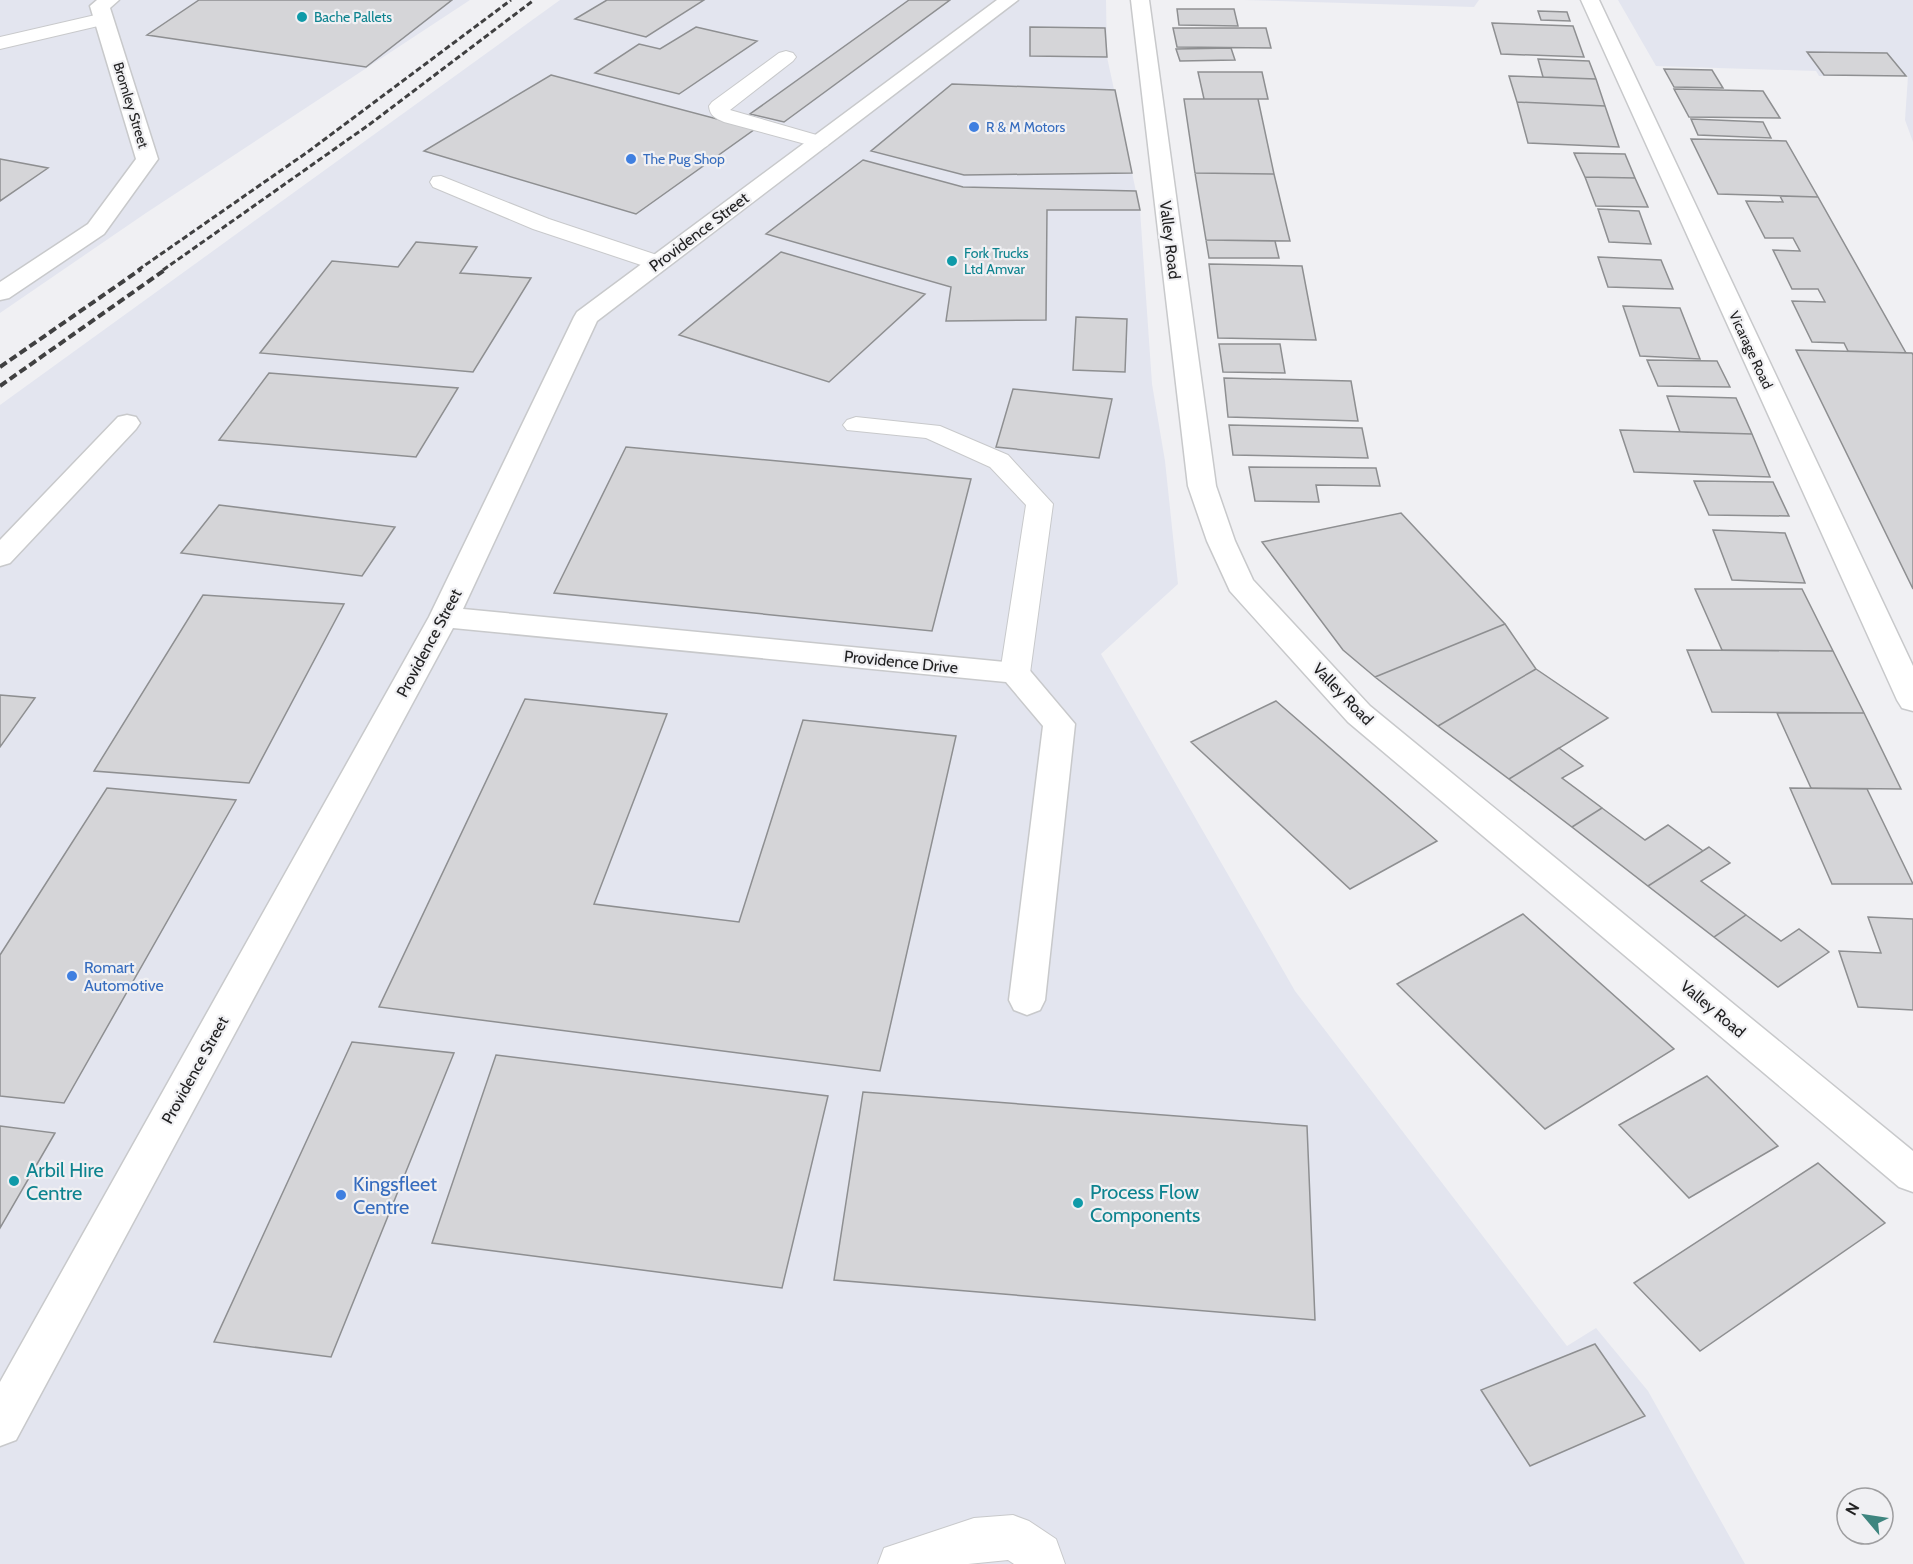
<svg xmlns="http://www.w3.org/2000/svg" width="1913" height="1564" font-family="Cabin,sans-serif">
<rect width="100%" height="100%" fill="#f0f0f3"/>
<!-- built -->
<path fill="#e3e5ef" d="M0,0H470L146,213L0,313Z
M560,0H1106L1107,57L1140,210L1152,384L1165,461L1178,584L1101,654L1295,991L1567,1346L1596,1328L1648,1391L1745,1564H0V405Z
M1244,0H1479L1474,7Z
M1618,0H1913V142L1905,120L1908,76H1819L1816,71L1656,66Z"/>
<!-- building -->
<path fill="#d5d5d8" stroke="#8e8f91" stroke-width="1.5" d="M199,0H452L366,67L147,35Z
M607,0H704L646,37L575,19Z
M909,0H950L784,122L750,114Z
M1177,9H1234L1238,26L1179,25Z
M1538,11L1567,12L1570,21L1541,20Z
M1492,23L1573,26L1584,57L1501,54Z
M696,27L757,41L679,94L595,73L639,44L660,49Z
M1030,27L1105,28L1107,57L1030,56Z
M1173,28H1266L1271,48L1177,47Z
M1231,48L1235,60L1180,61L1176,49Z
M1807,52L1887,53L1906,76L1824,75Z
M1538,59L1589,61L1596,79L1543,77Z
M1664,69L1712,70L1723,88L1674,87Z
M1198,72H1262L1268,99H1204Z
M551,75L755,129L636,214L424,151Z
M1509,76L1596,79L1605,106L1517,102Z
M952,84L1115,90L1132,173L964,175L871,151Z
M1674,89L1763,91L1780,118L1689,117Z
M1184,99H1258L1274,174L1195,173Z
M1517,102L1605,106L1619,147L1528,143Z
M1691,119L1763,122L1771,138L1698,135Z
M1691,139L1786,141L1818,197L1718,194Z
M1574,153L1625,154L1635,178L1585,177Z
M0,159L48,168L0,201Z
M863,160L963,187L1136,191L1140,210H1047L1046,320L946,321L951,287L766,234Z
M1195,173L1274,174L1290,241L1206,240Z
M1585,177L1635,178L1648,207L1596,206Z
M1780,196L1818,197L1906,353L1848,351L1844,343L1812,342L1792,301L1825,302L1818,289H1792L1773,250L1800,251L1793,238H1765L1746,201L1783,202Z
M1598,209L1639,211L1651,244L1609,242Z
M1206,240L1275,241L1279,258H1209Z
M416,242L477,247L460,273L531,278L473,372L260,353L332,261L398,267Z
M781,252L925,294L829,382L679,335Z
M1598,257L1661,260L1673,289L1608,287Z
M1209,264L1302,266L1316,340L1218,338Z
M1623,306L1680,308L1700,359L1640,356Z
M1076,317L1127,319L1125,372L1073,370Z
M1219,344H1280L1285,373L1223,372Z
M1796,350L1912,353L1913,355V589Z
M1647,360L1717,361L1730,387L1658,386Z
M269,373L458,388L416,457L219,440Z
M1224,378L1351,381L1358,421L1228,417Z
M1013,389L1112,399L1099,458L996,447Z
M1667,396L1736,398L1752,434L1680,432Z
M1229,425L1362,428L1368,458L1233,455Z
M1620,430L1752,434L1770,477L1634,472Z
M626,447L971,479L932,631L554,593Z
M1249,467L1376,468L1380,486L1316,485L1319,502L1255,501Z
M1694,481L1773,482L1789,516L1709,515Z
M219,505L395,527L362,576L181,553Z
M1401,513L1505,624L1375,677L1343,650L1262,542Z
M1713,530L1785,533L1805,583L1732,580Z
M1695,589H1802L1833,651L1722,650Z
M203,595L344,604L249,783L94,771Z
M1505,624L1536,669L1438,726L1375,677Z
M1687,650L1833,651L1864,713L1712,712Z
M1536,669L1608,718L1509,779L1438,726Z
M0,695L35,698L0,747Z
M525,699L667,714L594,904L739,922L803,720L956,736L880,1071L379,1007Z
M1276,701L1437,841L1350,889L1191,742Z
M1777,713H1864L1901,789L1811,788Z
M1559,748L1583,766L1562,778L1602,808L1572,827L1509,779Z
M107,788L236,800L64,1103L0,1096V955Z
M1790,788L1867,789L1913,884H1832Z
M1602,808L1645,840L1668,825L1703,851L1648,886L1572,827Z
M1709,847L1730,863L1701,881L1746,915L1714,937L1648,886Z
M1523,914L1674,1049L1545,1129L1397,984Z
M1746,915L1781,941L1799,929L1829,952L1778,987L1714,937Z
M1868,917L1913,919V1010L1858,1007L1839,951L1881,953Z
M352,1042L454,1053L331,1357L214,1342Z
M496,1055L828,1096L782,1288L432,1243Z
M1707,1076L1778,1146L1689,1198L1619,1125Z
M863,1092L1307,1126L1315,1320L834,1280Z
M0,1126L55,1133L0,1228Z
M1818,1163L1885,1223L1700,1351L1634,1283Z
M1595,1344L1645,1416L1530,1466L1481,1390Z"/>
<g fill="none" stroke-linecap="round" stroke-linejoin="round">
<defs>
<path id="lane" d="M104,13L111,15L113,19L111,23L0,49V37Z
M786,51L793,53L796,57L793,61L730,110L827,138L830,142L827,146L820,148L724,122C715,118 710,116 709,106L712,102L779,53Z
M441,176L549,219L666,258L669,263L666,268L658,270L650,268L533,229L433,187L430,182L433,177Z
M856,417L940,426L1008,455L1053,504L1030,673L1025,680L1015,683L1005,680L1000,673L1026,505L990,467L926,438L847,430L843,425L847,420Z
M1013,1515L1029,1521L1056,1539L1065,1564H1014L1008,1560L968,1564H878L884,1548L974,1518Z"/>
<path id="street" d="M97,0H119L110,8L158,159L104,234L9,298L0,300V282L88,224L136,159L90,6Z
M997,0H1018L597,321L463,609L1015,663L1026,666L1075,724L1045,1000L1040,1010L1027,1015L1014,1010L1009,1000L1043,726L1006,682L453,628L16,1440L0,1446V1382L429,617L574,317L577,312Z
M1131,0H1149L1216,486L1235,541L1253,580L1370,706L1913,1151V1192L1899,1187L1348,722L1230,591L1207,541L1188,486Z
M1581,0H1599L1913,666V711L1902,708L1897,700Z
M127,415L136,417L140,423L136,429L10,563L0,566V540L118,417Z"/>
</defs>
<!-- lane casing -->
<use href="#lane" stroke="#c8c9cb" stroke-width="2"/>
<!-- street casing -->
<use href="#street" stroke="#c8c9cb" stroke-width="3"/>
<!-- lane -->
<use href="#lane" fill="#fff" fill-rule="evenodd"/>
<!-- street -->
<use href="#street" fill="#fff" fill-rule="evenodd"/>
<!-- rail-far1 -->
<path stroke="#404041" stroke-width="3" stroke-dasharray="6 3" stroke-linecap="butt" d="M138,270L309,151L511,0
M163,270L370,124L534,0"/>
<!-- rail -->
<path stroke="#404041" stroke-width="4" stroke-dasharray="8 4" stroke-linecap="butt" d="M0,367L141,269
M0,386L166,269"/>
</g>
<!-- markers -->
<g fill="#0f9aa8" stroke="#f0f0f3" stroke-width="2">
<circle cx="302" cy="17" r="6"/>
<circle cx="952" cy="261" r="6"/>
<circle cx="14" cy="1181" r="6"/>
<circle cx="1078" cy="1203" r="6"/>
</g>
<g fill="#3f7fe0" stroke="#f0f0f3" stroke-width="2">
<circle cx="974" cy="127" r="6"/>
<circle cx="631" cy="159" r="6"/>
<circle cx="72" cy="976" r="6"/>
<circle cx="341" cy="1195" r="6"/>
</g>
<g text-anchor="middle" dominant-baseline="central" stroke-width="4.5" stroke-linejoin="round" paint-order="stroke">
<!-- far-culture labels -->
<g font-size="14" fill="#0d838f" stroke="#f0f0f3" text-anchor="start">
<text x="314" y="17">Bache Pallets</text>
<text x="964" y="253">Fork Trucks<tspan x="964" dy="16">Ltd Amvar</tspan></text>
</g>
<!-- far-street labels -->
<g font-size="14" fill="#222223" stroke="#f0f0f3">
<text transform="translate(131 105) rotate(73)">Bromley Street</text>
<text transform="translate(1751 350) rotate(65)">Vicarage Road</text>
</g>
<!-- far-shop labels -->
<g font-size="14" fill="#366cbe" stroke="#f0f0f3" text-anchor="start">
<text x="986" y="127">R &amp; M Motors</text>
<text x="643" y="159">The Pug Shop</text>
</g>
<!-- street labels -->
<g font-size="16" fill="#222223" stroke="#f0f0f3">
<text transform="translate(699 232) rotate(-37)">Providence Street</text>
<text transform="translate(1170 240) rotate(83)">Valley Road</text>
<text transform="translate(429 643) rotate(-62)">Providence Street</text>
<text transform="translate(901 662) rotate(6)">Providence Drive</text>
<text transform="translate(1343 694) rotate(46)">Valley Road</text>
<text transform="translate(1713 1009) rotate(40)">Valley Road</text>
<text transform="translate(195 1070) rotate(-61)">Providence Street</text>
</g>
<!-- shop labels -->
<g font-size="16" fill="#366cbe" stroke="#f0f0f3" text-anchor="start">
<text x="84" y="967">Romart<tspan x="84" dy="18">Automotive</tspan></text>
</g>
<!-- near-culture labels -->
<g font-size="20" fill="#0d838f" stroke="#f0f0f3" text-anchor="start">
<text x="26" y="1170">Arbil Hire<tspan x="26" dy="23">Centre</tspan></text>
<text x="1090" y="1192">Process Flow<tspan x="1090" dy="23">Components</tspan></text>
</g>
<!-- near-shop labels -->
<g font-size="20" fill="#366cbe" stroke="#f0f0f3" text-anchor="start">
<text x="353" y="1184">Kingsfleet<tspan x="353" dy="23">Centre</tspan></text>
</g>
</g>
<!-- north arrow -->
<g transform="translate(1865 1516) rotate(299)"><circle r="28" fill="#f0f0f3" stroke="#9e9ea0" stroke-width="1.5"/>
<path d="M0-4.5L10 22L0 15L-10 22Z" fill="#3e857f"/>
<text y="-9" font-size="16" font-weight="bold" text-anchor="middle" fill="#222223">N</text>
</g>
</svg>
